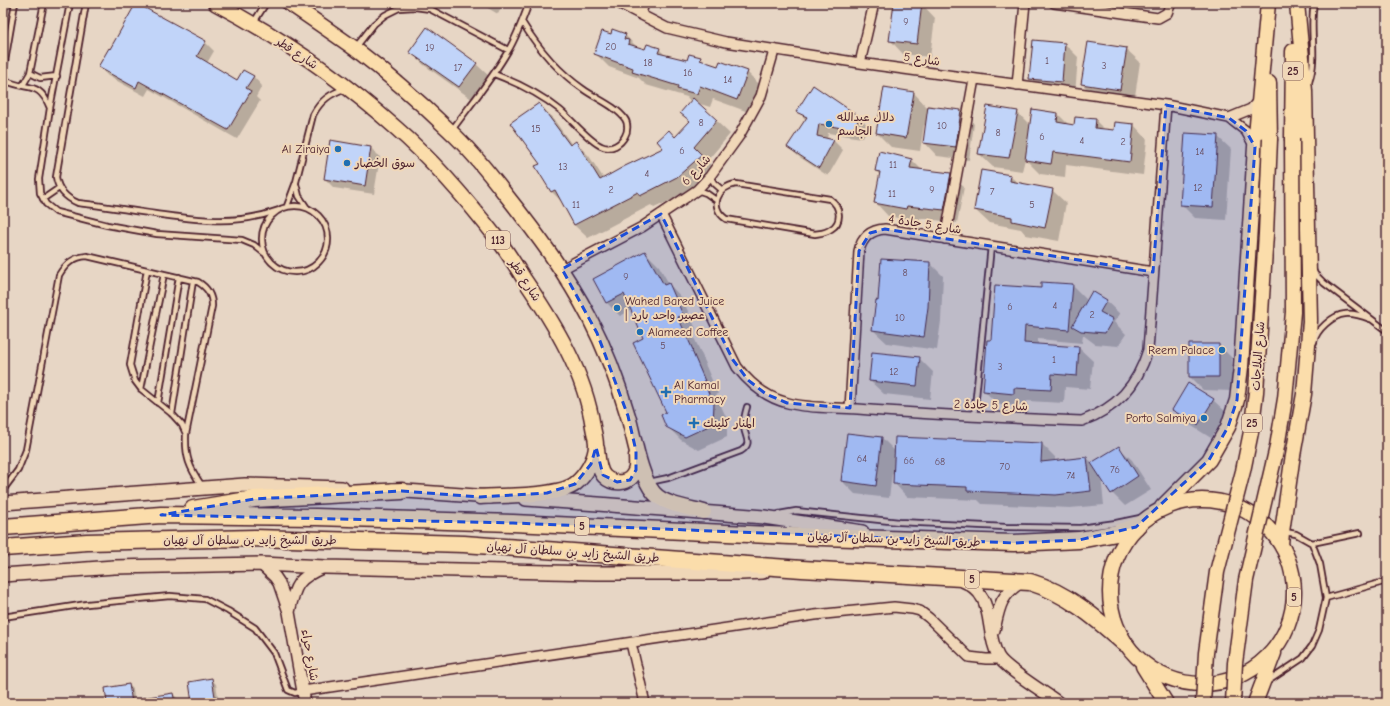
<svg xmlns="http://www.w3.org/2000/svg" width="1390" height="706" font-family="'Comic Neue','Playpen Sans Arabic',sans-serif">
<rect width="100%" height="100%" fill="#e7d6c5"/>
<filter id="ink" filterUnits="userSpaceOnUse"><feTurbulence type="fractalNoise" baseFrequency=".025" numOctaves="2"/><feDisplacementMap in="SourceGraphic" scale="8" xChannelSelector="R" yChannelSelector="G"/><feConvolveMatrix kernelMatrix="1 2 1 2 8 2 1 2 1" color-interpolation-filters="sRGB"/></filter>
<g filter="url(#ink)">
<!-- shadow -->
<path fill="#0003" d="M3,3H10L3,43Z
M479,3H504L498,14Z
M895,3L922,4L935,18L930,57L903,54L890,40Z
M1092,3H1144L1141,19L1100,11Z
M611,35H625L638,48L646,50L659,49L666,56L688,61L700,58L705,63L718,67L747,72L760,85L751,113L713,99L710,107L697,103L730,134L707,161L714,169L691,191L654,208L651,205L588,238L574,225L563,203L552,192L541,164L539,104L552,117L572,145L576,143L589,156L604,179L665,148L690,121L691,102L687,97L646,85L639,78L609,67L595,53Z
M205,42L214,51L207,63L238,81L253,76L262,86L256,97L260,101L237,139L149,89L145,96L108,76L99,67Z
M1065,44L1078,57L1075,95L1044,92L1031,79Z
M1126,49L1140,62L1134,103L1096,97L1082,84Z
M410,52L476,64L490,77L473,100L424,65Z
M813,86L860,117L869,127L862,138L828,133L827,140L834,141L843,150L828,176L798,156L789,147L806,120L798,111Z
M885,88L914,93L927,107L961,111L974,124L969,160L937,156L924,142L926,126L924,125L920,151L891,147L877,133Z
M1017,112L1031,126L1058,114L1069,125L1074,126L1095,120L1105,130L1115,131L1116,124L1134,125L1147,139L1143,175L1066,165L1065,177L1040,174L1025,159L1022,171L993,167L979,154Z
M1217,136L1231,149L1226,220L1195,218L1181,204Z
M331,142L371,148L380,157L374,194L334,188L325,179Z
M912,160L922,170L950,174L964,187L957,223L920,218L919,222L888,216L875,202L880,175L876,171Z
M1010,176L1018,183L1052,190L1066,203L1059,241L1026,235L1021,229L989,223L975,210Z
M645,252L659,266L669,284L682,298L696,329L691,331L706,364H705L718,394L716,395L727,419V437L699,450L681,440L667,426V413L645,338L632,310L620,316L607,303L594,280Z
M882,260L930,263L943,276L941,321L937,350L887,343L873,330L879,302Z
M1072,285L1086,299L1085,306L1106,301L1120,314L1114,322L1126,334L1118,346L1095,344L1083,335L1082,343L1038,339V345L1079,348L1093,361L1090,389L1065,387L1064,403L1027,401V407L998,404L984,391L992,341L1041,289Z
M1219,345L1232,358V391L1203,390L1190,377Z
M919,358L933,372L930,399L884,394L870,381Z
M1213,400L1227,413L1211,438L1187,423L1173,410Z
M882,438L895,451L1042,444L1055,457V461L1087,458L1093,463L1118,447L1132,460L1151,490L1125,506L1112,493L1101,476L1104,505L1070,508L982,504L978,500L907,497L894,483V475L892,474L889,498L855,494L842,481Z
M211,679L216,684L219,703H193Z
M129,685L133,689L135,703H108Z
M173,694L177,698L178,703H152Z
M857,697L862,703H837V701Z
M12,698L16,703H3V699Z"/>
<!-- building -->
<path fill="#c1d4f9" stroke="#4a1f2b" d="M136,3L206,41L197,56L237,80L243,70L254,76L246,88L251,91L228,130L139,81L136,88L98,67L109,48L110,49Z
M894,3H922L917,44L889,41Z
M427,27L477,63L459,87L409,52Z
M612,29L626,34L624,39L629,40L628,44L645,49L647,44L660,48L658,53L687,60L689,54L701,57L700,60L718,66L720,61L748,71L737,100L700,86L697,94L677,89L678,86L632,72L633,68L594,54L602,31L611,34Z
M1033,40L1065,43L1062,82L1029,79Z
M1088,42L1127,48L1120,90L1081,84Z
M813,85L860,117L853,130L819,124L817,136L834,140L819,168L787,147L807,117L796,112Z
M884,87L914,92L906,138L876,133Z
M693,98L717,120L694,147L702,155L677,177L640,196L638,192L574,225L555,190L551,192L535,166L540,164L510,123L539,103L570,145L576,141L600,180L625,166L663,148L657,141L669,130L675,137L690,121L680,113Z
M928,106L961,110L956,147L923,143Z
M987,106L1018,111L1009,158L978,154Z
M1032,109L1058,113L1057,122L1074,125L1075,117L1096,119L1095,128L1114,130L1115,122L1134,124L1130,162L1053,152L1051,164L1025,160Z
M1185,133L1218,135L1213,207L1180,205Z
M330,140L371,147L365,186L324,179Z
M879,151L912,159L910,168L951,173L944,210L907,206L906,209L874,203L880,172L875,171Z
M981,170L1011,175L1010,181L1053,189L1045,228L1012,221V217L974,210Z
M645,251L664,285L669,283L683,315L678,317L693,350L692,351L705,381H703L714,404L713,424L685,437L666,427L661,415L666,412L633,343L643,338L624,294L606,303L593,279Z
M881,259L930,262L928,307L924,337L872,330L876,300L878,301Z
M1041,282L1073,284L1069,330L1025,326L1024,343L1079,347L1077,376L1052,374L1051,390L1014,388V394L983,391L987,340H991L995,285L1041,288Z
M1092,291L1107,300L1100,312L1113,319L1105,333L1081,331L1072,326Z
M1189,344H1219V377H1189Z
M872,352L920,357L917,386L869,381Z
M1188,383L1214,399L1198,425L1172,410Z
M847,433L882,437L876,486L841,481Z
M895,437L1042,443L1041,462L1087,457L1091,491L1056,495L967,491V487L893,484Z
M1119,446L1138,476L1111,494L1091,463Z
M212,678L216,703H192L189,682Z
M129,684L132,703H107L105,688Z
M173,693L175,703H142V698Z"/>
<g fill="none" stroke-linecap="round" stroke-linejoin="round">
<defs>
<path id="service" d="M15,3L3,73L7,81C27,91 39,80 50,108
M70,3L50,108L39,179L40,193L46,204L56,212L107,225L157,234L242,240L254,245L264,253
M86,3L56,177C58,190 66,198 78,203C104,206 129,210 155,214C200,220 235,226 279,210
M254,22L266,3
M356,47L374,24L385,15L399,8L415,7L430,9L508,50
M30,73L40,78L57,76
M494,74C518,83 540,94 560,110C571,119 589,141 601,146C611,151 621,144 625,136C628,131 628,123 625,119C616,106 595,98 583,89C557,71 538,48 522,22
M1309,82C1318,57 1309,30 1314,3
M23,85L30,73L44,3
M452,130C471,104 492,79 508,51C517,36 523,19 529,3
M710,176L714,183L722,190
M296,184L299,196L307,208
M736,184L830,199C840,206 843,222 831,229C826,233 821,233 815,234L726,219C709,207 717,187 736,184Z
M697,190L706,193L716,200
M43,199L59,188
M262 239a33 33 0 1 1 66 0a33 33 0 1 1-66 0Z
M287,206L296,182L313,115C320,101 330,93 345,89
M147,270L130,365L135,381L141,389L172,414L182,425L186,434
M1313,270L1315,274L1324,283L1387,331
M1314,342C1316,330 1333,315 1345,314C1354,313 1362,316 1370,319
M141,389L164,274
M158,403L179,277
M172,414L193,281
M974,417L991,246
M649,482L668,478L741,451C753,443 745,438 744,427C743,421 745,414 747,407
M3,490L18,470L26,450L59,275C66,263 74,257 87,256L198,282C208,288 212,295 212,306L186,434C185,457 189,467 202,486
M779,514L796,511L899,522L1006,527L1080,528L1116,523L1150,516
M1312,543L1360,533
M1326,598L1387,581
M3,617L87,604L170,596L205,599L228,611L255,628L274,653L288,690L295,693L303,691
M1267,682L1303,658L1312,646L1319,630L1326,598L1320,564L1312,543L1296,534L1285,532"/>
<path id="minor" d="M618,3L667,28L726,42L860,63L1166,105L1229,118L1246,131L1255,147
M1054,3L1158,18L1167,13L1171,3
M641,14L644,3
M860,63L874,3
M1017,85L1025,3
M1229,118L1251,109L1258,101
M661,214L737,367C750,384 767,398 788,403C811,409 835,407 858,409C932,415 1007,418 1082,421C1117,408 1137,386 1148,350L1166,105
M945,239L974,79
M562,269L642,227L697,190L710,176L739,136L761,96L774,51
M850,408L859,251C862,237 871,230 885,229L1153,272
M631,643L645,703
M303,691L815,615L894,607L912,609L920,611L929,618L969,657L986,659H999"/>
<path id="tertiary" d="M261,564L275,577L279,583L289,612L305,703
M960,580C998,595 983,627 998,656C1004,668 1046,693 1059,703
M289,612C295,584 298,578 324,567
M994,630C999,607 1000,596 1021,582"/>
<path id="secondary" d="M392,490L490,497
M526,499L598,504L764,517L862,532
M3,503L245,485L342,488
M3,575L114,567L261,564L325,567L596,573H742L763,572"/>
<path id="primary" d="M215,3C280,37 341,79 396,128C434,161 468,201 499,241C508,253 516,266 524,279C554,323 585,373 593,427C594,433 596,439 596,445C596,459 585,476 575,484C558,497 502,495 480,497
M289,3C311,18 333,33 354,48C387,73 420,102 450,131C471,150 489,173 506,195C537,234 566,273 589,317C605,348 618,382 628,416C634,436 640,477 654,493C664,505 690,508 704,512
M1269,83L1270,139
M1292,139L1293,51
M597,449C598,458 598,469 604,476C613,485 630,485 635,471C637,467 636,461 636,456
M1110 592a92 92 0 1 1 184 0a92 92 0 1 1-184 0Z
M1162,507L1209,460L1228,427L1237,400L1241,367L1255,147L1268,3
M1281,545L1282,532L1292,461L1304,394L1310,321L1305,91L1297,3
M1143,666L1166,703
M1255,703L1274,653"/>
<path id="motorway" d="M193,509L254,499L402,491
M3,527L161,515L316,517L513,523L790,536L1014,543L1079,540L1117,533L1136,527
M3,548L87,542L255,538L464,544L802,569L1030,582C1067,593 1096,618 1124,643"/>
</defs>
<!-- service casing -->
<use href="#service" stroke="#4a1f2b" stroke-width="8"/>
<!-- minor casing -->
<use href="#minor" stroke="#4a1f2b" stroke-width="12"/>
<!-- tertiary casing -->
<use href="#tertiary" stroke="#4a1f2b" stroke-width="14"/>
<!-- secondary casing -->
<use href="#secondary" stroke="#4a1f2b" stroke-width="16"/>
<!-- primary casing -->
<use href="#primary" stroke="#4a1f2b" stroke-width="17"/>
<!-- motorway casing -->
<use href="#motorway" stroke="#4a1f2b" stroke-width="19"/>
<!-- service -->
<use href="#service" stroke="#f0d7b8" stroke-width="4.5"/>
<!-- minor -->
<use href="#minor" stroke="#f0d7b8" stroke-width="9"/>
<!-- tertiary -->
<use href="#tertiary" stroke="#f0d7b8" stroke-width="11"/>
<!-- secondary -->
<use href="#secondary" stroke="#f0d7b8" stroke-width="13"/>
<!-- primary -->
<use href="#primary" stroke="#fbddab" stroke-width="14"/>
<!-- motorway -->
<use href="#motorway" stroke="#fbddab" stroke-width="16"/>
<defs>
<path id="primary-bridge" d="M1203,703L1206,653L1217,572L1243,471L1251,432L1256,392L1266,234L1270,139
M1233,703L1235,663L1246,580L1277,447L1285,399L1293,312L1292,139"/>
</defs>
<!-- primary-bridge casing -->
<use href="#primary-bridge" stroke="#4a1f2b" stroke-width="17" stroke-linecap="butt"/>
<!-- primary-bridge -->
<use href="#primary-bridge" stroke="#fbddab" stroke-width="14"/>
</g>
</g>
<!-- marked area -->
<path fill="#1d4ed8" fill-opacity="0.2" stroke="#1d4ed8" stroke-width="3" stroke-dasharray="8 5" stroke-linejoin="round" d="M1166,105L1229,118L1246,131L1255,147L1237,400L1228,427L1209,460L1136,527L1079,540L1014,543L513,523L161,515L254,499L402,491L480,497L547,493L575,484L591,464L596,447L603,475L617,482L630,480L636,470V451L628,416L597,333L562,269L661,214L733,360L748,380L766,394L787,403L850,408L859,251L870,233L885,229L1153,272Z"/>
<!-- markers -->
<g fill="#1f6fb2" stroke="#f0d7b8" stroke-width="1.5">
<circle cx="829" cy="124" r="4"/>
<circle cx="338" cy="149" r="4"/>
<circle cx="347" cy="163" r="4"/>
<circle cx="617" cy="308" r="4"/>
<circle cx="640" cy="332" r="4"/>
<circle cx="1222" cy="350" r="4"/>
<path d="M664 386h4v4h4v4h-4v4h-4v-4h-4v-4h4z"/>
<circle cx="1204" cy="418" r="4"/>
<path d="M692 417h4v4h4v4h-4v4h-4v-4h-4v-4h4z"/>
</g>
<g text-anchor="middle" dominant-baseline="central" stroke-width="4" stroke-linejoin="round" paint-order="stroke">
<!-- number labels -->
<g font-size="10" fill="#684c5e">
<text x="906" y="22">9</text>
<text x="611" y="47">20</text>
<text x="430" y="48">19</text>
<text x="1047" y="61">1</text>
<text x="648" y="63">18</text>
<text x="1104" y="66">3</text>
<text x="458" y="68">17</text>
<text x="688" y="73">16</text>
<text x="728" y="80">14</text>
<text x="701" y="123">8</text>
<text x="942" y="126">10</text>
<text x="536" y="129">15</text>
<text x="998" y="133">8</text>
<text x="1042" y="137">6</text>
<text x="1082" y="141">4</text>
<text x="1123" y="142">2</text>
<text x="682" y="151">6</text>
<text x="1200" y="152">14</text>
<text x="893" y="165">11</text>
<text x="563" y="167">13</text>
<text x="647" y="174">4</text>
<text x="1198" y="188">12</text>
<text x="611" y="190">2</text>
<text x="932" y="190">9</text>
<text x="992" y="192">7</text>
<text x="892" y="194">11</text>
<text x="576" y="205">11</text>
<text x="1032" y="205">5</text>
<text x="905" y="273">8</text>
<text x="626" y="277">9</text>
<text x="1055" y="306">4</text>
<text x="1010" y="307">6</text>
<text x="1092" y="315">2</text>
<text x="900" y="318">10</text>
<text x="663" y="346">5</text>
<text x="1054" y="360">1</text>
<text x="1000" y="367">3</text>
<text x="894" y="372">12</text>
<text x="862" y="459">64</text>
<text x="909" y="461">66</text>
<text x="940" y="462">68</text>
<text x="1005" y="467">70</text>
<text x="1115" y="470">76</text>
<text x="1071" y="476">74</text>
</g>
<!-- shield labels -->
<g fill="#f0d7b8" stroke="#7c5655" stroke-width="1">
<rect x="1283" y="62" width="20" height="18" rx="3"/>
<rect x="486" y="231" width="24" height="18" rx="3"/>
<rect x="1242" y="414" width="20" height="18" rx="3"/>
<rect x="575" y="517" width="14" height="18" rx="3"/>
<rect x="965" y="570" width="14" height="18" rx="3"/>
<rect x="1287" y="588" width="14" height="18" rx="3"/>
</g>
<g font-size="11" font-weight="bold" fill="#4a1f2b">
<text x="1293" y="71">25</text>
<text x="498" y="240">113</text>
<text x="1252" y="423">25</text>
<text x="582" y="526">5</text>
<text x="972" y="579">5</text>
<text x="1294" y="597">5</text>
</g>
<!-- street labels -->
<g font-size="12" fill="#4a1f2b" stroke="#f0d7b8">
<text transform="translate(297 53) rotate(34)">شارع قطر</text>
<text transform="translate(922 59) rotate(8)">شارع 5</text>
<text transform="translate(696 170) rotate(-47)">شارع 6</text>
<text transform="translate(925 224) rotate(9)">شارع 5 جادة 4</text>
<text transform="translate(525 280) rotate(57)">شارع قطر</text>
<text transform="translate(1258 356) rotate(-86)">شارع البلاجات</text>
<text transform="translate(991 405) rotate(2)">شارع 5 جادة 2</text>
<text transform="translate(894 539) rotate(2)">طريق الشيخ زايد بن سلطان آل نهيان</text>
<text x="250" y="540">طريق الشيخ زايد بن سلطان آل نهيان</text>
<text transform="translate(573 552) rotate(4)">طريق الشيخ زايد بن سلطان آل نهيان</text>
<text transform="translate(310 655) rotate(80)">شارع حراء</text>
</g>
<!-- poi labels -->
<g font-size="12" fill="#4a1f2b" stroke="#f0d7b8" text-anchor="start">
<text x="837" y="117">دلال عبدالله<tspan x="837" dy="14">الجاسم</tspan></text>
<text x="330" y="149" text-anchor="end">Al Ziraiya</text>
<text x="355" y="163">سوق الخضار</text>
<text x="625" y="301">Wahed Bared Juice<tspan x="625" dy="14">| عصير واحد بارد</tspan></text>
<text x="648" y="332">Alameed Coffee</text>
<text x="1214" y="350" text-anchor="end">Reem Palace</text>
<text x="674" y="385">Al Kamal<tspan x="674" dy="14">Pharmacy</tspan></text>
<text x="1196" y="418" text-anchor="end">Porto Salmiya</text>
<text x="703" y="423">المنار كلينك</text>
</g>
</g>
<!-- margin -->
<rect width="1390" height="706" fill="none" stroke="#f0d7b8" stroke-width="16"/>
<rect x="8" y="8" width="1374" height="690" fill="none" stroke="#4a1f2b" stroke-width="1.5" filter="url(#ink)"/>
</svg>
